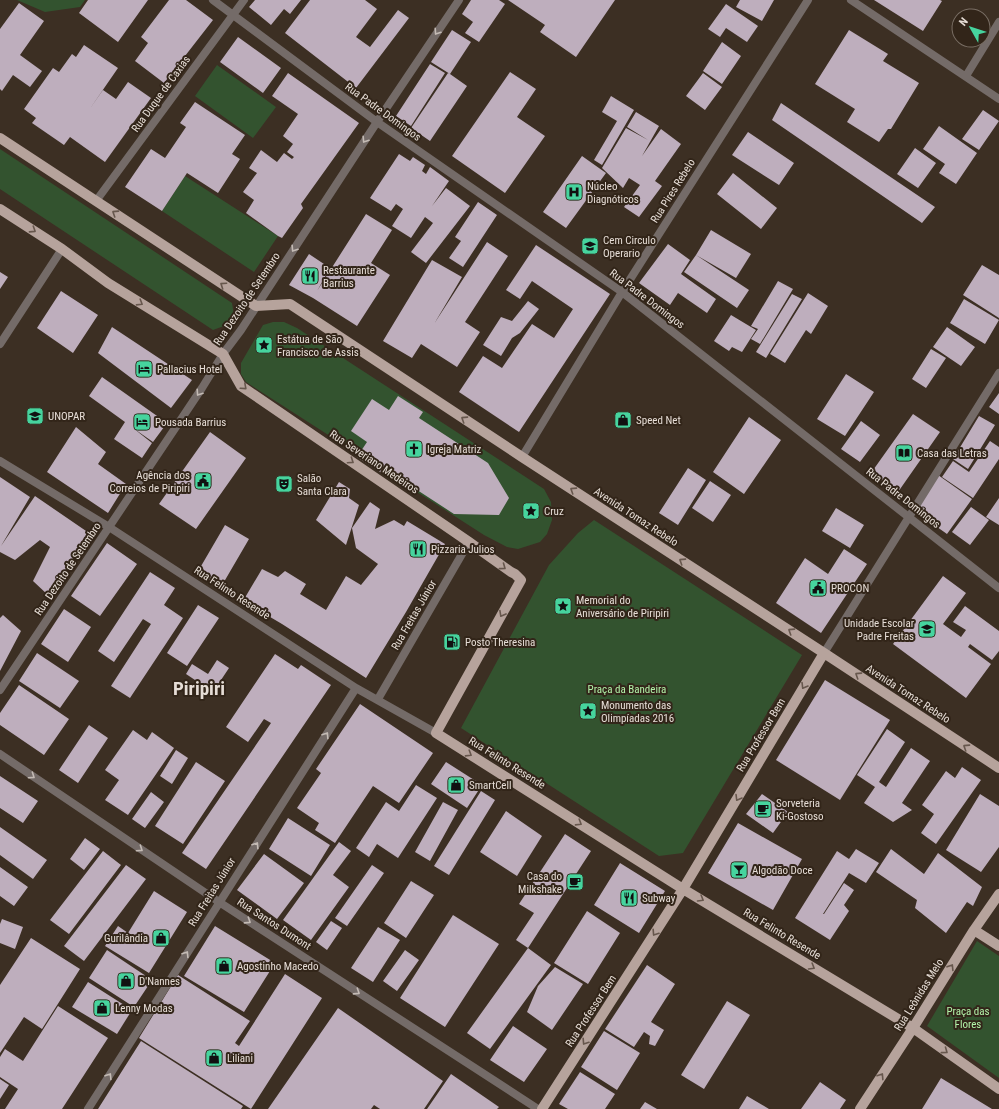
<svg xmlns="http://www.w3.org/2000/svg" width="999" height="1109" font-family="'Roboto Condensed',sans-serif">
<rect width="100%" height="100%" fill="#3c2f23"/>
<!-- green -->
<path fill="#33532f" d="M17,0H85L80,7L45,12Z
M217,65L276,107L253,138L195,96Z
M0,149L232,303L235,322L213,330L0,189Z
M185,176L278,236L254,272L162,211Z
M273,322H284L297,328L544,489L551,502L552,520L547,534L540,542L518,549L507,547L484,535L246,382L241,374V363L263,325Z
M594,520L802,655L683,853L659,856L461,728L549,565L578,533Z
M977,941L999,956V1078L927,1026Z"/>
<!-- building -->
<path fill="#beaebd" d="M88,0H148L118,42L79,13Z
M169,0H186L213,20L164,83L135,61L148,43L141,37Z
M255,0H301L290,14L284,9L271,25L249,7Z
M310,0H365L377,9L356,37L370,47L398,10L409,18L356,88L285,33Z
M471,0H499L505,4L479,42L465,33L473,22L462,14Z
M508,0H615L576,57L540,32L545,25Z
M740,0H774L762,21L736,7Z
M874,0H940L942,1L923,31Z
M19,3L44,21L20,55L42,71L30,87L13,75L2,91L0,89V29Z
M726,4L758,26L747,42L726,28L720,37L708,29Z
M452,30L471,42L450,74L431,62Z
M849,30L888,54L883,61L919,83L891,129H888L879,142L847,122L855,109L815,84Z
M238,37L281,68L263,93L220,62Z
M722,42L741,56L722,84L703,71Z
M84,45L118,68L89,110L103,90L116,99L128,82L151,98L105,162L70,137L64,145L32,123L36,118L24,109L53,68L59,72L72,54L76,57Z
M430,64L445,73L411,126L396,116Z
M510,72L536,89L517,117L545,136L505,193L452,156Z
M288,73L359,123L301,204L303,208L282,238L278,236L246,213L254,200L243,192L257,173L249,168L261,150L277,162L284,153L292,159L294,157L287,152L293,144L283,136L298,114L272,96Z
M448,73L450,74L467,86L430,141L411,128Z
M703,73L722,87L705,110L686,96Z
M611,96L634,110L602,165L594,160L617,121L602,112Z
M195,102L245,135L232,154L240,159L218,193L187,173L162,211L125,187L151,149L165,158L186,127L180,123Z
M781,103L935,207L922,223L772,120Z
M983,110L999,121L979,150L962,139Z
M636,112L659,126L642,156L661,129L681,144L655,181L662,186L639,217L624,207L640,185L629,178L623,188L602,168L626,128L648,140L627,127Z
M939,126L977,153L956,184L939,173L945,164L923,149Z
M748,132L794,163L779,185L732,155Z
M915,148L936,163L918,188L897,174Z
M399,154L410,161L413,157L425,165L422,171L426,174L430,167L449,181L432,206L446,188L470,206L426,263L411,252L433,223L425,217L411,238L392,226L403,209L396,204L391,211L370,198Z
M582,156L606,173L566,228L543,212Z
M733,173L777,208L761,229L717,194Z
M478,202L497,215L463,267L449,258L461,241L455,237Z
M366,214L392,230L371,263L390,275L357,326L313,298L289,285L309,254L330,268L317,291Z
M711,230L751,254L736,278L696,255Z
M487,242L508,256L465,322L480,332L457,367L421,344L412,358L383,341L432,260L462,277L434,324Z
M668,244L690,260L681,274L716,299L707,313L678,293L670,305L639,283Z
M536,245L610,294L519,432L459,392L483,356L502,368L532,324L554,338L573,309L532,281L520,299L506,290Z
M696,255L749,290L737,308L684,272Z
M982,265L999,275V318L963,295Z
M0,272L8,277L0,289Z
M778,281L793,289L760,344L751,339L758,329L751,326Z
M61,291L98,315L73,353L37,328Z
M808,293L828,306L811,334L806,330L785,363L770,354Z
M792,294L802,299L766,358L756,352Z
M964,299L999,320L985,344L950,323Z
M528,301L539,309L520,333L512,338L501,356L483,345L501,317L512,321Z
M731,315L756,330L742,352L732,347L729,351L714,341Z
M112,327L192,380L171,408L98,353Z
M947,327L975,347L961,366L933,347Z
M931,349L946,358L926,388L912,379Z
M846,374L874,392L845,436L817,419Z
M102,377L167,423L153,442L133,428L152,443L142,458L114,439L125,422L89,396Z
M999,393V414L989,407Z
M398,396L423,412L419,418L488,463L509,498L499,515L454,514L388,471L385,475L357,457L367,442L351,431L372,399L389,410Z
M913,414L940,432L898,492L871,473Z
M979,416L995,425L968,469L953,459Z
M749,417L781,440L744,494L713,472Z
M861,421L880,435L860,462L841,449Z
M76,427L106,452L98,464L126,484L108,513L47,472Z
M210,432L246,458L196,529L159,504Z
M990,441L999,447V459L973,498L942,477L953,461L969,472Z
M688,468L706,480L678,525L659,513Z
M938,475L972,499L947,534L913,510Z
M0,477L30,497L1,546L35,496L89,533L49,596L33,581L50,547L40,540L15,560L0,552Z
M710,481L731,495L713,522L692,508Z
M339,482L350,489L349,498L359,505L346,545L316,520Z
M999,498V525L986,517Z
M370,502L380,509L375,529L394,520L404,526L407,521L445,544L406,612L366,678L282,624L243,601L262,569L278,577L285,571L306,584L300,594L326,610L346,576L361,585L378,564L356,548L352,528Z
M971,507L989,520L970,545L952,532Z
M836,508L864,525L850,548L822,531Z
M225,525L249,539L221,587L197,573Z
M107,543L137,564L100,616L71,596Z
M844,549L867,564L821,633L776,603L805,558L828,574Z
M150,572L175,588L164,605L183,618L130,698L111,686L151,624L143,619L114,662L98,651Z
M943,576L966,593L943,624L961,637L966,630L953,622L965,606L999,631V651L992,660L970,644L968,647L991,664L966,698L893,644Z
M198,605L219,618L187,666L167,653Z
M64,609L91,627L68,662L41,644Z
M3,615L21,631L0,671V618Z
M37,653L79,681L60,708L19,681Z
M275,654L298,669L301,665L331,685L206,869L182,853L271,723L264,719L248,742L226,727Z
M217,660L229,668L213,692L186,674L192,664L208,674Z
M825,680L890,720L840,800L776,760Z
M19,685L69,719L44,755L0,725V713Z
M360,704L433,753L399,803L373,786L335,843L315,830L319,823L297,808L321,773L316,769Z
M89,725L108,738L78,783L59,770Z
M887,729L905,742L879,782L886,787L911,748L930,761L902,803L912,810L893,822L864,803L875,787L857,775Z
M133,730L147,740L152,732L174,748L128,815L105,800L119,780L105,770Z
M176,750L188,758L172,784L160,776Z
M196,762L225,781L183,844L155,826Z
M446,762L482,785L467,808L431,784Z
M962,767L981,780L936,844L921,833L934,814L922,805L946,771L955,778Z
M0,776L38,801L23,823L0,808Z
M416,785L437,798L398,858L377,844L369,857L356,848L386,802L399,811Z
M481,791L495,800L449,875L434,866Z
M151,792L164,802L145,828L132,819Z
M762,794L788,812L773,833L746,814Z
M980,794L999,806V847L981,872L946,850Z
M443,802L458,810L430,861L415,852Z
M506,811L542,836L517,876L480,852Z
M288,818L330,845L311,876L269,849Z
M738,823L802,859L773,910L708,873Z
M0,827L47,860L33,879L0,855Z
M565,834L591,851L528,948L516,940L534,913L519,904Z
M85,838L100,849L84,870L70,859Z
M339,842L351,851L333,875L349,887L311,940L283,920Z
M856,849L879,863L866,883L849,873L823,914H824L844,883L854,890L844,905L849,911L830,940L795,918L837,851L849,859Z
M891,849L924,874L938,853L982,887L973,906L967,902L946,933L915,908L917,900L876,872Z
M103,851L121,865L69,934L50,920Z
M264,854L304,883L277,919L237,890Z
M620,863L665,891L639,933L594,905Z
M126,865L146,879L84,961L64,946Z
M372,865L384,873L347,926L335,918Z
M0,867L28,887L14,906L0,896Z
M411,881L434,895L406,938L384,923Z
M154,891L187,912L149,973L105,946L118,926L128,933Z
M587,911L620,933L588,984L554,963Z
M453,915L499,944L445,1027L400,998Z
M2,919L23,927L15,949L0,943V924Z
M331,921L342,928L327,950L316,942Z
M215,926L275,963L244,1012L184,976Z
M378,927L400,940L373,982L351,968Z
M31,938L80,969L42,1029L24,1017L0,1053V985Z
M528,948L551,965L490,1049L467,1033Z
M107,950L152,980L134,1007L89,978Z
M405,950L419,960L397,991L383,981Z
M647,965L675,984L651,1022L664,1030L655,1046L649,1044L650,1036L644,1032L634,1047L605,1029Z
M555,967L583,984L552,1030L527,1012L538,986Z
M285,974L322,998L251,1109L139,1038L178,975L250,1021L235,1043L239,1046Z
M88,982L132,1010L117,1034L72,1007Z
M727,1001L750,1015L704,1089L681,1075Z
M58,1006L108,1038L62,1109H5L18,1089L0,1077V1057L5,1049L23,1061Z
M338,1008L443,1081L424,1109H380L374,1105L371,1109H268Z
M513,1026L547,1049L524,1082L490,1060Z
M604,1031L640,1053L617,1090L581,1067Z
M141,1041L243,1106L241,1109H98Z
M580,1072L615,1094L605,1109H568L559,1104Z
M451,1074L499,1107L497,1109H427Z
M941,1078L992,1109H922Z
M0,1079L9,1085L0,1099Z
M820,1082L846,1100L840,1109H801Z
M747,1096L769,1109H739Z
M645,1102L657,1109H640Z"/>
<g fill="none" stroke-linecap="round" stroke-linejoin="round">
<!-- minor -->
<path stroke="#746b68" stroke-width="8" d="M213,0L377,122L622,292L999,588
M851,0L999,99
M966,76L999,22
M96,201L244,0
M0,344L62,249
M522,457L622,292L808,0
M0,461L109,527L356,688L436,733
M824,653L999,373
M0,690L202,388L223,354L241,330L377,122L459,0
M378,699L469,542
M0,754L219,902L538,1109
M88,1109L356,688"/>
<!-- primary -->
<path stroke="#b6a39c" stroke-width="10" d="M0,138L256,306L290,304L522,457L824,653L999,768
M0,209L62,249L108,283L223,354L241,386L469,542L511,572L515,574L521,580L436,733L683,889L913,1028L999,1089
M974,930L999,946
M542,1109L683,889L824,653
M860,1109L913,1028L974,930L999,894"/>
</g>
<!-- one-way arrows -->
<defs><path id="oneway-chevron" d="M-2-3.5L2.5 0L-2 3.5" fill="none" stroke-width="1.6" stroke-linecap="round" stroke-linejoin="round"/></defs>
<g stroke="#c4bbb5">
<use href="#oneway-chevron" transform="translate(437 32) rotate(124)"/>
<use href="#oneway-chevron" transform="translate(365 140) rotate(123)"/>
<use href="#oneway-chevron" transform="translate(294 249) rotate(123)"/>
<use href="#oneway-chevron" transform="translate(199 393) rotate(124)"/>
<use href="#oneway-chevron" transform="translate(326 735) rotate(-57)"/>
<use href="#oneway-chevron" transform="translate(32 776) rotate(34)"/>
<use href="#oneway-chevron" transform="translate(256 845) rotate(-57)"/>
<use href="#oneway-chevron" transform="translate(140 849) rotate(34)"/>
<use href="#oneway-chevron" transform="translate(248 921) rotate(33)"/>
<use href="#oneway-chevron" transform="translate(186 954) rotate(-58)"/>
<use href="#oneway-chevron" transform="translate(357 992) rotate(33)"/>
<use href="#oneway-chevron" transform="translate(109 1076) rotate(-58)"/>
</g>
<g stroke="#67574d">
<use href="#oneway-chevron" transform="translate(115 213) rotate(-147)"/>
<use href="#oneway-chevron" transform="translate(33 230) rotate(33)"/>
<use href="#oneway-chevron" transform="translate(223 285) rotate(-146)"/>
<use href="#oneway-chevron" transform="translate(140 303) rotate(32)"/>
<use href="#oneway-chevron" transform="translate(244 387) rotate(42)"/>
<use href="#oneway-chevron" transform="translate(464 419) rotate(-147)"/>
<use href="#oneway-chevron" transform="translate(351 461) rotate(34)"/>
<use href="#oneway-chevron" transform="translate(573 490) rotate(-147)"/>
<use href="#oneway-chevron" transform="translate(682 561) rotate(-147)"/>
<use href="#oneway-chevron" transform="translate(503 567) rotate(36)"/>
<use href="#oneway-chevron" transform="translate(502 614) rotate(119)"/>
<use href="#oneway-chevron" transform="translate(791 631) rotate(-147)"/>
<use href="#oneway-chevron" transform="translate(858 675) rotate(-147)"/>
<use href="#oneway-chevron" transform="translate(804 686) rotate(121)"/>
<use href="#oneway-chevron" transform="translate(966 747) rotate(-147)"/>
<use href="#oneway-chevron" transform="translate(469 754) rotate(32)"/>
<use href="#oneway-chevron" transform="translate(738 798) rotate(121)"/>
<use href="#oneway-chevron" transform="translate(579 823) rotate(32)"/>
<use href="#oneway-chevron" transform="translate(701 899) rotate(31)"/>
<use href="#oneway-chevron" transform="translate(655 933) rotate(123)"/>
<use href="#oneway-chevron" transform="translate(812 967) rotate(31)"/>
<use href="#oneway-chevron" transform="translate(951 967) rotate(-58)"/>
<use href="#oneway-chevron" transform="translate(585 1042) rotate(123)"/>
<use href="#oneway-chevron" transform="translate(945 1051) rotate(36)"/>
<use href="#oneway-chevron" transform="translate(881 1076) rotate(-57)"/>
</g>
<!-- icons -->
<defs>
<symbol id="hospital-square" viewBox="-11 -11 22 22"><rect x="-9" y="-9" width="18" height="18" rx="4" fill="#46d49e" stroke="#322519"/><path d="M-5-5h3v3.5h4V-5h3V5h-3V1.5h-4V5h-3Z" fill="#111"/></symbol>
<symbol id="school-square" viewBox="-11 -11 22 22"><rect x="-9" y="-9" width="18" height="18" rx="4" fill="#46d49e" stroke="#322519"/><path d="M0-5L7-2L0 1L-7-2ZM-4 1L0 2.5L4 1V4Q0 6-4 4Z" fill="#111"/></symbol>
<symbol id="restaurant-square" viewBox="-11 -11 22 22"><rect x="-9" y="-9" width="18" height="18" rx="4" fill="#46d49e" stroke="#322519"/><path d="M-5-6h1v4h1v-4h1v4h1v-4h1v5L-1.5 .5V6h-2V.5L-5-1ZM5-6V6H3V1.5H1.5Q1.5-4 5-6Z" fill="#111"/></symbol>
<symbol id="sight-square" viewBox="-11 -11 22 22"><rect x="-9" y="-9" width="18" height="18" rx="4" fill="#46d49e" stroke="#322519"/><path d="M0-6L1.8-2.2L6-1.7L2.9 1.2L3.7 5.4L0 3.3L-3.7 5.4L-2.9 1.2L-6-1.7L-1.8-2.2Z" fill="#111"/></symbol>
<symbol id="hotel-square" viewBox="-11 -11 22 22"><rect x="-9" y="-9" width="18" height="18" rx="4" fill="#46d49e" stroke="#322519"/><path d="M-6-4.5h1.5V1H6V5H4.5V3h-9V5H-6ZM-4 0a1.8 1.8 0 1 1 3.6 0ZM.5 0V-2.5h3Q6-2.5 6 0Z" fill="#111"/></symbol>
<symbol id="university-square" viewBox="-11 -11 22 22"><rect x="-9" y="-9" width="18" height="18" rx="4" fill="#46d49e" stroke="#322519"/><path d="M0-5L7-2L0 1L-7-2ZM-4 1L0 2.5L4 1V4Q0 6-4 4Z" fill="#111"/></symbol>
<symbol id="shop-square" viewBox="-11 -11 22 22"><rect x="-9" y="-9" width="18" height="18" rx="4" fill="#46d49e" stroke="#322519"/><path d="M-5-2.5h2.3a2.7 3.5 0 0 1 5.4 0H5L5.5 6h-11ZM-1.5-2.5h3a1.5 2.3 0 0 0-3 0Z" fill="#111"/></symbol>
<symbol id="church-square" viewBox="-11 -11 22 22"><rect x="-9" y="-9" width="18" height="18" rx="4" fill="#46d49e" stroke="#322519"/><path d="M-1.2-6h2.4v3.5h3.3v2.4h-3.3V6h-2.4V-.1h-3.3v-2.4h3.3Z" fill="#111"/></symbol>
<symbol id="library-square" viewBox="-11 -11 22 22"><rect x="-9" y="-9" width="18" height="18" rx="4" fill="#46d49e" stroke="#322519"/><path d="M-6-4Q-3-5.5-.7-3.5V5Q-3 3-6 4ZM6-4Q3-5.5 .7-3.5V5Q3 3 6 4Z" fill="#111"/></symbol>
<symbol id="civic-square" viewBox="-11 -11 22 22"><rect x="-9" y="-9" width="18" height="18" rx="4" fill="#46d49e" stroke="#322519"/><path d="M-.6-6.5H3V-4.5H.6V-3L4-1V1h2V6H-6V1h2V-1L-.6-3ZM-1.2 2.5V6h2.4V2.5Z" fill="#111"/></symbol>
<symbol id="theatre-square" viewBox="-11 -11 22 22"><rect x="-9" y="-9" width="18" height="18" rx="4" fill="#46d49e" stroke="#322519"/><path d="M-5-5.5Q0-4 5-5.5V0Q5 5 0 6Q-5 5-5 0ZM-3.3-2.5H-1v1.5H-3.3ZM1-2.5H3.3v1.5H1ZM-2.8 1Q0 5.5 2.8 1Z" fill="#111"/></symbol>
<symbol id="fuel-square" viewBox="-11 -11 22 22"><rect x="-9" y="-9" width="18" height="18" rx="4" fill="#46d49e" stroke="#322519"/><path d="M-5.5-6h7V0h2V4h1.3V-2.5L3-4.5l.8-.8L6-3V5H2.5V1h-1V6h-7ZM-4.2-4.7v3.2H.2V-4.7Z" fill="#111"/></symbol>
<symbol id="cafe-square" viewBox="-11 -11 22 22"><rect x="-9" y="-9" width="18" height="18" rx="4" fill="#46d49e" stroke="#322519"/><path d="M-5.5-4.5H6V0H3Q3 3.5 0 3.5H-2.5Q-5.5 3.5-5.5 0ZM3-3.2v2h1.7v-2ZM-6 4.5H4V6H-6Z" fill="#111"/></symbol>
<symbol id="bar-square" viewBox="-11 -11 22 22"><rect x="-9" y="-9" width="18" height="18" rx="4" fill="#46d49e" stroke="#322519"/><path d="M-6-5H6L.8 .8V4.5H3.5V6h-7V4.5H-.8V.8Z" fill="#111"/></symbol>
</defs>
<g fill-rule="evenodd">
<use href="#hospital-square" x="564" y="182" width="20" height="20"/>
<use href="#school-square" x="580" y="236" width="20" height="20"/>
<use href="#restaurant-square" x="300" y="266" width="20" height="20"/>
<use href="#sight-square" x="254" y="335" width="20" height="20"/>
<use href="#hotel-square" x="134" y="359" width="20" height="20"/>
<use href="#university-square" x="25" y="406" width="20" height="20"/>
<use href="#shop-square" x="613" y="410" width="20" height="20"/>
<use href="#hotel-square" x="132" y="412" width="20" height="20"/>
<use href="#church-square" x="404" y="439" width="20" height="20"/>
<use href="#library-square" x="894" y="443" width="20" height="20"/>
<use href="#civic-square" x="193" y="471" width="20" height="20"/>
<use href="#theatre-square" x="274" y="474" width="20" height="20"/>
<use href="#sight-square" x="521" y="501" width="20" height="20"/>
<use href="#restaurant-square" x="408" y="539" width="20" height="20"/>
<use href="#civic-square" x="808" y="578" width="20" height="20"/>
<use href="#sight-square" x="553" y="596" width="20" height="20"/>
<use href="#school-square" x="917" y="619" width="20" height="20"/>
<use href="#fuel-square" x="442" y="632" width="20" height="20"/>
<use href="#sight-square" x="578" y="701" width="20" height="20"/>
<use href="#shop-square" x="446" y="775" width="20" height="20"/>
<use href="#cafe-square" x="753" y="799" width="20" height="20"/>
<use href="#bar-square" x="729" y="860" width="20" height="20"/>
<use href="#cafe-square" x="565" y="872" width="20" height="20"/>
<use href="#restaurant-square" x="619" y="888" width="20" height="20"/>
<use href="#shop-square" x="151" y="928" width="20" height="20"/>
<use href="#shop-square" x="214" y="956" width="20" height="20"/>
<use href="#shop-square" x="116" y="971" width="20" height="20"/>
<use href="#shop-square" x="92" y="998" width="20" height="20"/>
<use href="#shop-square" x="204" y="1048" width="20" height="20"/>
</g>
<g text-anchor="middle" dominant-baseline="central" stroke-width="4" stroke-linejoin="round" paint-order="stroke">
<!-- street labels -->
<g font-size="11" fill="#e6ddd6" stroke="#322519">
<text transform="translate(161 94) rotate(-54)">Rua Duque de Caxias</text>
<text transform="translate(383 112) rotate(36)">Rua Padre Domingos</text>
<text transform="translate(673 191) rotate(-58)">Rua Pires Rebelo</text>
<text transform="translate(247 299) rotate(-56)">Rua Dezoito de Setembro</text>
<text transform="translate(647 299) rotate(37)">Rua Padre Domingos</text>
<text transform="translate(374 462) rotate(34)">Rua Severiano Medeiros</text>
<text transform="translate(903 498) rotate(38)">Rua Padre Domingos</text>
<text transform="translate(636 517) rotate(33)">Avenida Tomaz Rebelo</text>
<text transform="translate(68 569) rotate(-56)">Rua Dezoito de Setembro</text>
<text transform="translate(232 593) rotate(33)">Rua Felinto Resende</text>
<text transform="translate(414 615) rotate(-60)">Rua Freitas Júnior</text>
<text transform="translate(908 694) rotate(33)">Avenida Tomaz Rebelo</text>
<text transform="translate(761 735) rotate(-59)">Rua Professor Bem</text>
<text transform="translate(507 763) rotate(32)">Rua Felinto Resende</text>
<text transform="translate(212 892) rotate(-58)">Rua Freitas Júnior</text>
<text transform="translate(274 924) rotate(33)">Rua Santos Dumont</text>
<text transform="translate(782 934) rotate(31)">Rua Felinto Resende</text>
<text transform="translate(919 995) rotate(-58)">Rua Leônidas Melo</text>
<text transform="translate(591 1011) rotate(-57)">Rua Professor Bem</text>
</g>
<!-- poi labels -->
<g font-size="11" fill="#e6ddd6" stroke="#322519" text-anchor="start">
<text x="587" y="186">Núcleo<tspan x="587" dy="13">Diagnóticos</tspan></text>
<text x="603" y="240">Cem Circulo<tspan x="603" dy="13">Operario</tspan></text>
<text x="323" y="270">Restaurante<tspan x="323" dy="13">Barrius</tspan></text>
<text x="277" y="339">Estátua de São<tspan x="277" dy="13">Francisco de Assis</tspan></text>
<text x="157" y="369">Pallacius Hotel</text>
<text x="48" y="416">UNOPAR</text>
<text x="636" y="420">Speed Net</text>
<text x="155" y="422">Pousada Barrius</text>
<text x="427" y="449">Igreja Matriz</text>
<text x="917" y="453">Casa das Letras</text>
<text x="190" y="475" text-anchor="end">Agência dos<tspan x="190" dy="13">Correios de Piripiri</tspan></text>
<text x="297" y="478">Salão<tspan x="297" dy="13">Santa Clara</tspan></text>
<text x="544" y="511">Cruz</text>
<text x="431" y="549">Pizzaria Julios</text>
<text x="831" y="588">PROCON</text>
<text x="576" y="600">Memorial do<tspan x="576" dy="13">Aniversário de Piripiri</tspan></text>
<text x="914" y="623" text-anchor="end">Unidade Escolar<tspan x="914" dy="13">Padre Freitas</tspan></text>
<text x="465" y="642">Posto Theresina</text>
<text x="601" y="705">Monumento das<tspan x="601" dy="13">Olimpíadas 2016</tspan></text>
<text x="469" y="785">SmartCell</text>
<text x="776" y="803">Sorveteria<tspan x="776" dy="13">Ki-Gostoso</tspan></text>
<text x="752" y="870">Algodão Doce</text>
<text x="562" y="876" text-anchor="end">Casa do<tspan x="562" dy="13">Milkshake</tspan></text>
<text x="642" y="898">Subway</text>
<text x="148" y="938" text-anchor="end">Gurilândia</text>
<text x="237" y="966">Agostinho Macedo</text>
<text x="139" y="981">D'Nannes</text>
<text x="115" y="1008">Lenny Modas</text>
<text x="227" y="1058">Liliani</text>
</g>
<!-- park labels -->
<g font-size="11" fill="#b2f3a9" stroke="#322519">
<text x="627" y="689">Praça da Bandeira</text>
<text x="968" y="1011">Praça das<tspan x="968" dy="13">Flores</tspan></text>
</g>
<!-- town labels -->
<g font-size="19" font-weight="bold" fill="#e6ddd6" stroke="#322519">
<text x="199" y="688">Piripiri</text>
</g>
</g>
<!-- north arrow -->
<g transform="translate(971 28) rotate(309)"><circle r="19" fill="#322519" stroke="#7a6f65"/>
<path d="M0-3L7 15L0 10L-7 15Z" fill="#46d49e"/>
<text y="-6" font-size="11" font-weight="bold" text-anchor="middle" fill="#e6ddd6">N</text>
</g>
</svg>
